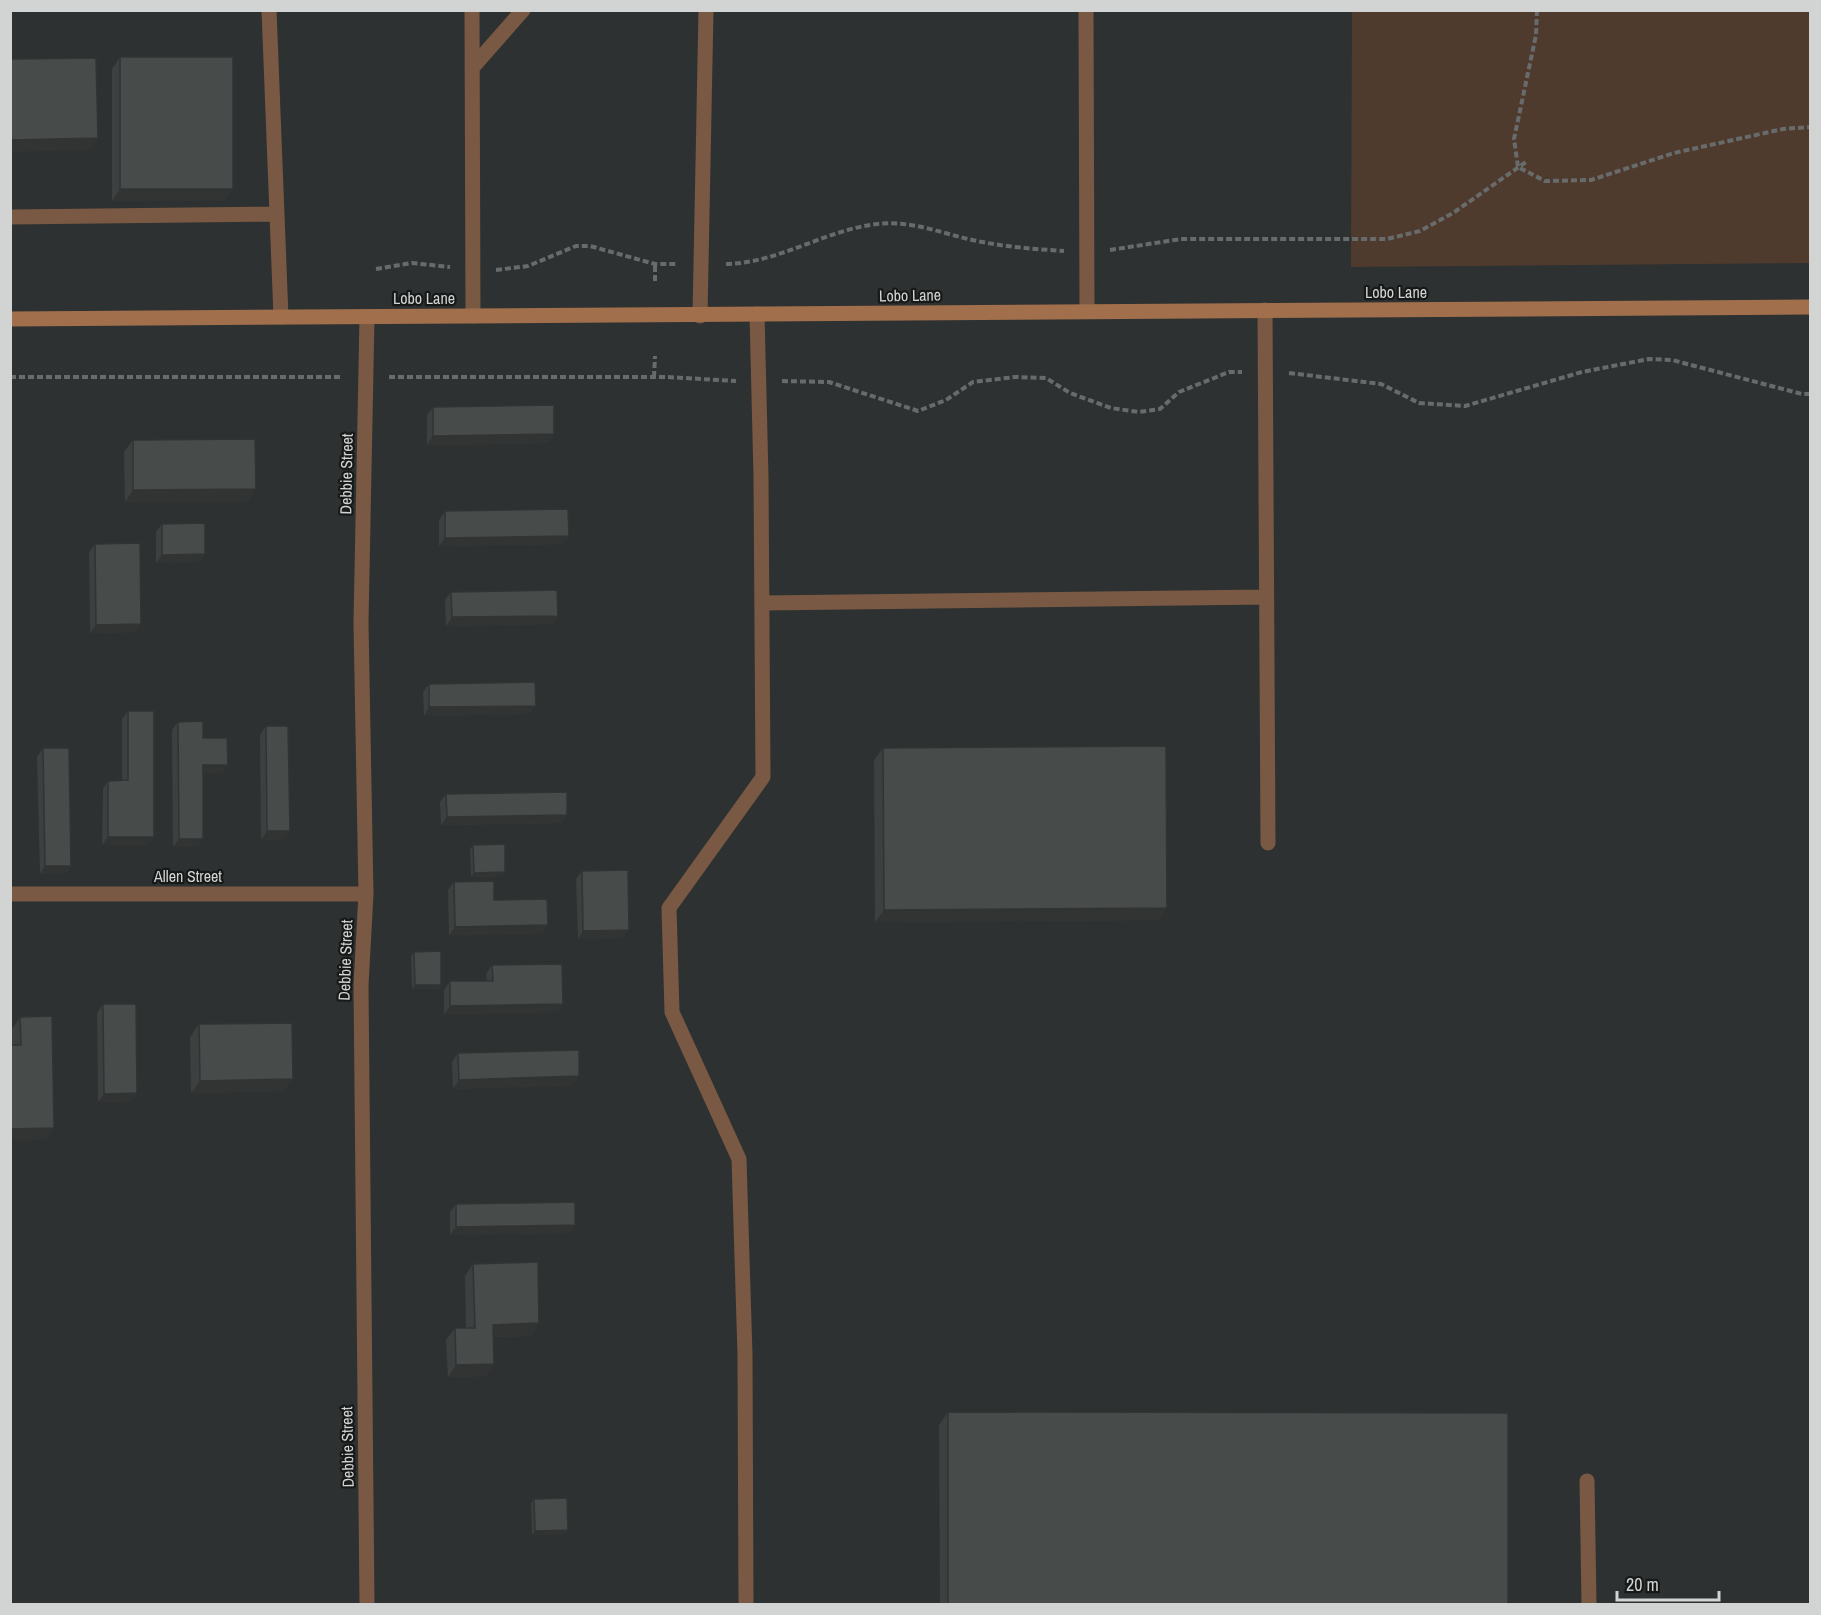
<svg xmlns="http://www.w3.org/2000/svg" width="1821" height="1615" font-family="'Archivo Narrow',sans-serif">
<rect width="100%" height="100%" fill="#2e3131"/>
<!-- green -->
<path fill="#4f3b2d" d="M1352,11H1810V263L1351,267Z"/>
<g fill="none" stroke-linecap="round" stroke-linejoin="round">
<!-- path -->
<path stroke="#686b6b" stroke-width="4" stroke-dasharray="6 3" stroke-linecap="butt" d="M1537,10L1536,35L1514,139L1518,167L1545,181L1591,180L1674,153L1783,129L1810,127
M1110,250L1181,239H1387L1420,231L1453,213L1526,162
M726,264C779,263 825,230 877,224C912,220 943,234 977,241C1006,247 1034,249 1064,251
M376,269L412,263L450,267
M496,270L528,266L576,246H590L655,264H677
M655,281V264
M1289,373L1381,384L1419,403L1465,406L1582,372L1649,359L1672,360L1802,394H1810
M10,377H343
M389,377H667L736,381
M654,377L655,356
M782,381L829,382L918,411L946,400L973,382L1015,377L1046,378L1070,393L1111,408L1139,412L1160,409L1179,392L1229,372H1242"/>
<!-- lane -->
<path stroke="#795943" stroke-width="15" d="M269,10L281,317
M472,10L473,316
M1086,10L1087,311
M472,68L523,10
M10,217L277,214
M1265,310L1268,843
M700,316L706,10
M762,603L1266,597
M1587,1481L1589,1604
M746,1604L745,1355L739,1159L672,1012L669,908L763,777L761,477L757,314"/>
<!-- street -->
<path stroke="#795943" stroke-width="15" d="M367,317L361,623L366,894L361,985L367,1604
M10,894H366"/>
<!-- secondary -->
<path stroke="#a16f4b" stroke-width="15" d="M10,319L1810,307"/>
</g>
<!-- wall -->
<path fill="#3d4040" d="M120,57L225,201H112V69Z
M433,407L554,434L548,443L427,445V415Z
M133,440L256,489L247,502H125L124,452Z
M445,511L569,536L563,544L439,546V520Z
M162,524L205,554L199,562L156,563V532Z
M95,544L136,632L90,633L89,552Z
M451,592L558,616L552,624L446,626L445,600Z
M429,684L530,714L424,716L423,692Z
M128,711L148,845H102L103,789L108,781L122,780V719Z
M178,722L203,738L228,765L222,773H203L198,847H173L172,730Z
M266,726L284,839L261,840L260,735Z
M43,748L71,866L65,874H40L37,757Z
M883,748L1159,920L875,922L874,760Z
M446,794L567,815L561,823L441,825L440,802Z
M473,845L505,872L502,876L471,877L470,849Z
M582,871L623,938L578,939L576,879Z
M454,882L494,900L548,925L542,933L449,935L448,890Z
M414,952L441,985L439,989H412L411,956Z
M492,965L563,1004L557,1012L444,1014V990L450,981H487L486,974Z
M103,1004L137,1093L131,1101L98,1102L97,1013Z
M20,1017L54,1128L45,1140L12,1045V1029Z
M199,1024L284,1091L191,1093L190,1037Z
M458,1053L573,1085L453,1089L452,1062Z
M456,1204L570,1233L450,1235V1212Z
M473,1264L539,1323L531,1336L494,1337V1364L485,1376L448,1377L446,1340L455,1328H466L465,1276Z
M948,1412L1508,1605H940L939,1425Z
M534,1499L565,1535H532L531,1503Z"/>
<!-- shaded-wall -->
<path fill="#323434" d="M98,138L89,150L10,152V140Z
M120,189H233L225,201H112Z
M554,434L548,443L427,445L433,436Z
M256,489L247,502H125L133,490Z
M569,536L563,544L439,546L445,538Z
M205,554L199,562L156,563L162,555Z
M558,616L552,624L446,626L452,617Z
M141,624L136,632L90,633L96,625Z
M536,706L530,714L424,716L429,707Z
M203,765H228L222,773L197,774Z
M567,815L561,823L441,825L447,817Z
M267,831H290L284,839L261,840Z
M108,837H154L148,845H102Z
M179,839H203L198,847H173Z
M45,866H71L65,874H40Z
M505,872L502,876L471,877L474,873Z
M1167,908L1159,920L875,922L884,910Z
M548,925L542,933L449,935L455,927Z
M629,930L623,938L578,939L583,931Z
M415,985H441L439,989H412Z
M563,1004L557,1012L444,1014L450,1006Z
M579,1076L573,1085L453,1089L459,1080Z
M293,1079L284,1091L191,1093L200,1081Z
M137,1093L131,1101L98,1102L104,1094Z
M54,1128L45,1140L10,1141V1129Z
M575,1225L570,1233L450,1235L456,1227Z
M539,1323L531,1336L485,1337L493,1325Z
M494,1364L485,1376L448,1377L456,1365Z
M568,1530L565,1535H532L535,1531Z"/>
<!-- building -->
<path fill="#474b4a" stroke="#323434" stroke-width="1.5" d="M120,57H233V189H120Z
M96,58L98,138L10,140V59Z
M554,405V434L433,436V407Z
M255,439L256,489L133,490V440Z
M568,509L569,536L445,538V511Z
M205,523V554L162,555V524Z
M140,543L141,624L96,625L95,544Z
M557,590L558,616L452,617L451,592Z
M535,682L536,706L429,707V684Z
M128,711H154V837H108V781L128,780Z
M203,721V738H227L228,765H203V839H179L178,722Z
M266,726H288L290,831H267Z
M1166,746L1167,908L884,910L883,748Z
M43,748H69L71,866H45Z
M567,792V815L447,817L446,794Z
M505,844V872L474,873L473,845Z
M628,870L629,930L583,931L582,871Z
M494,881V900L547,899L548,925L455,927L454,882Z
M441,951V985H415L414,952Z
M562,964L563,1004L450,1006V981H493L492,965Z
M103,1004H136L137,1093L104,1094Z
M52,1016L54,1128L10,1129V1045H21L20,1017Z
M292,1023L293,1079L200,1081L199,1024Z
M579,1050V1076L459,1080L458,1053Z
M575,1202V1225L456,1227V1204Z
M538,1262L539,1323L493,1325L494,1364L456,1365L455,1328H475L473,1264Z
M948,1412L1508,1413V1605H948Z
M567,1498L568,1530L535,1531L534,1499Z"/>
<g text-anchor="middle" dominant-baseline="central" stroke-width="4.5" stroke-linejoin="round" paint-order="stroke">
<!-- street labels -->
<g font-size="16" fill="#d2d4d4" stroke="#171918">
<text x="1396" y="292">Lobo Lane</text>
<text transform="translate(910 295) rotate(-1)">Lobo Lane</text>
<text x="424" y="298">Lobo Lane</text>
<text transform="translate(346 474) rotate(-89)">Debbie Street</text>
<text x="188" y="876">Allen Street</text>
<text transform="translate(345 960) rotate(-88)">Debbie Street</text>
<text transform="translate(347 1447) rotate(-91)">Debbie Street</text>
</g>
</g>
<!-- border -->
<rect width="1821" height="1615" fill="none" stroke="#d2d4d4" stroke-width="24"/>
<!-- scale -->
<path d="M1617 1591v9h102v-9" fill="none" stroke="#d2d4d4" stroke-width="3"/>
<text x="1626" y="1591" font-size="18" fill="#d2d4d4" stroke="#171918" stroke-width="4.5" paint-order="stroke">20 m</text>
</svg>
